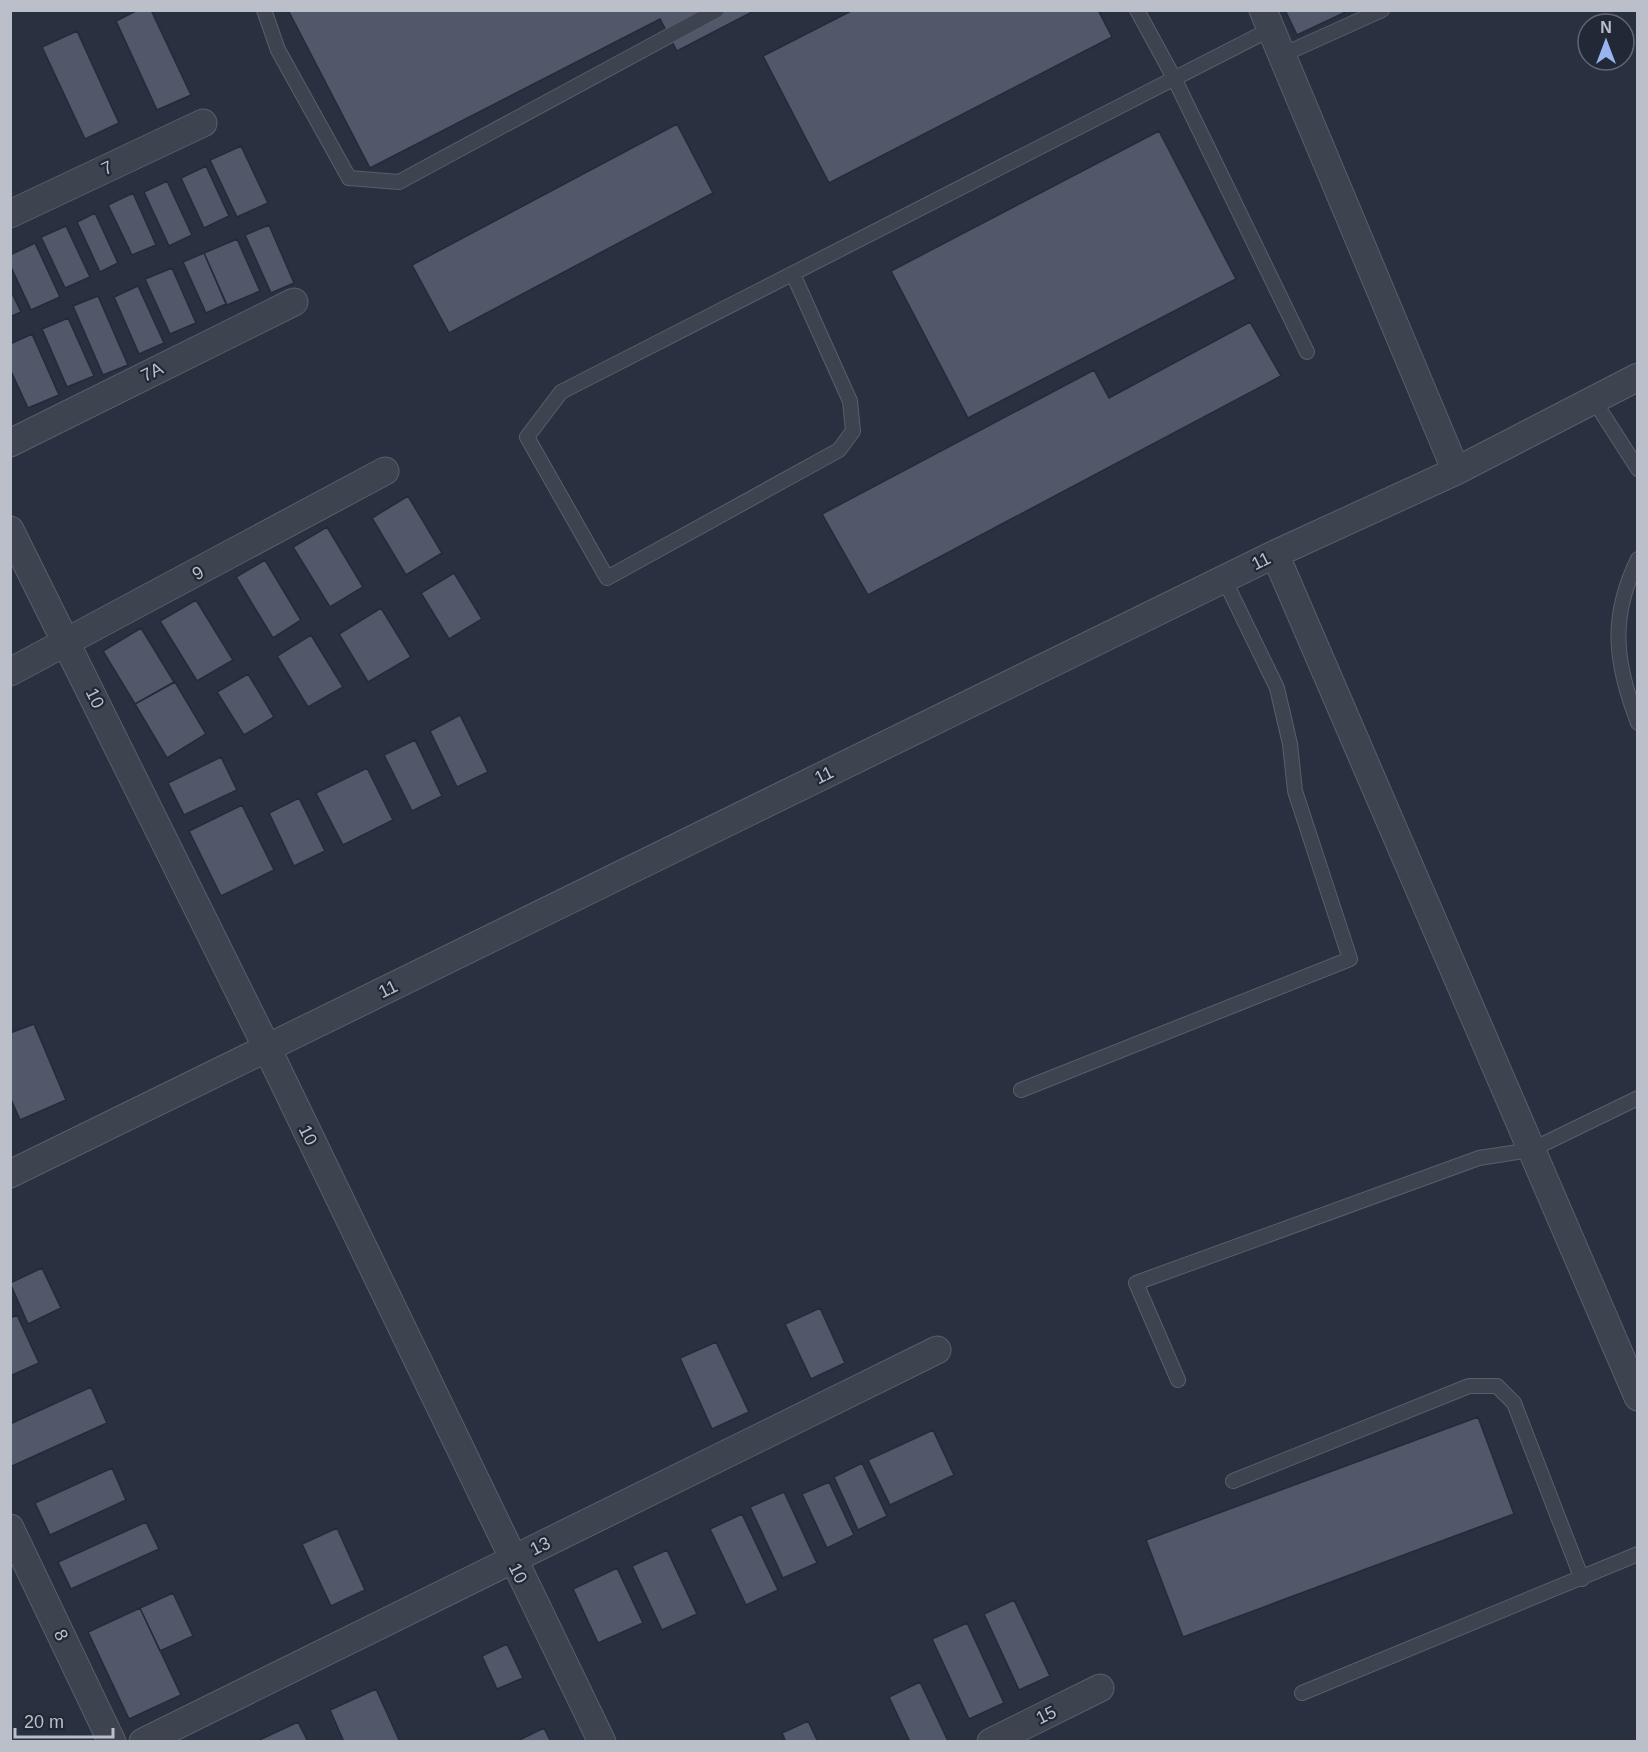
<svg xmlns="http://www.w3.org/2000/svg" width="1648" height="1752" font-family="Helvetica,sans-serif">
<rect width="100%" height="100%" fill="#293140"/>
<!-- building -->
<path fill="#505869" stroke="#242b38" stroke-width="1.5" d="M138,10H151L191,95L157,110L116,21Z
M288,10H756L677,51L660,19L370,168Z
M853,10H1098L1112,37L829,183L763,56Z
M1285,10H1350L1297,35Z
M77,31L119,123L85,139L42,47Z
M677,124L713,193L449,333L412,265Z
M1159,131L1236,279L968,418L891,271Z
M241,146L268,203L237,217L210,160Z
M206,166L229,216L204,228L181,178Z
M167,181L192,235L169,246L144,192Z
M133,193L156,245L132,255L108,205Z
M95,213L118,263L100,272L77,222Z
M269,225L294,283L271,293L245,235Z
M66,226L90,277L65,288L41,237Z
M237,239L260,291L227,305L204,253Z
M35,243L60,297L31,310L10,265V255Z
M204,253L226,304L206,313L183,262Z
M172,268L196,323L170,334L145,279Z
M138,286L164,343L139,354L114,297Z
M10,289L21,312L10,317Z
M98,296L128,365L103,375L73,306Z
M68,318L94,376L67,387L42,329Z
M1250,322L1281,376L868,595L822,514L1094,370L1109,398Z
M32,334L59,395L28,408L10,369V344Z
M408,496L442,553L406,575L372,518Z
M327,527L363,587L330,607L293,547Z
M265,560L301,620L273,638L236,577Z
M454,573L482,619L449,639L421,593Z
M196,600L233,660L197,681L160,621Z
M381,608L411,657L368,682L339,634Z
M141,628L174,682L135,704L103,651Z
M311,635L343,687L308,707L277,656Z
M248,674L274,717L244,735L217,692Z
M175,682L206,734L167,758L135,704Z
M460,715L488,772L457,787L430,731Z
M415,740L442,796L412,811L384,755Z
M221,757L237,790L184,815L168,783Z
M367,768L393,820L343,845L316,793Z
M299,798L325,851L294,866L269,813Z
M242,805L274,870L221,896L189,831Z
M34,1024L66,1100L20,1120L10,1097V1033Z
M42,1268L61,1308L28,1324L10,1283Z
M820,1308L845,1363L811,1379L785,1324Z
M17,1315L39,1363L10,1376V1318Z
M716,1342L749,1412L712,1429L680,1358Z
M91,1387L107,1423L10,1467V1424Z
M1478,1417L1514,1514L1183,1637L1146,1540Z
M933,1430L954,1475L890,1505L868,1460Z
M862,1463L887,1516L858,1530L834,1477Z
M112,1468L126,1500L50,1535L35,1503Z
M829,1482L854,1535L827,1548L802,1494Z
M784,1492L817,1563L783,1578L750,1507Z
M742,1514L778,1590L746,1605L710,1529Z
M146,1522L159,1549L71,1589L58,1562Z
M337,1528L365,1590L331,1606L302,1544Z
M667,1550L697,1614L662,1630L632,1566Z
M617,1568L643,1623L598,1643L573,1589Z
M173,1593L193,1636L160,1651L140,1608Z
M1014,1600L1050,1676L1019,1690L984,1614Z
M140,1608L181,1695L129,1719L88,1632Z
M967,1623L1004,1703L969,1719L932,1639Z
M507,1644L523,1678L497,1689L482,1656Z
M920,1682L948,1741L910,1742L889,1697Z
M376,1689L400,1742H344L330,1710Z
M808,1721L818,1742H786L782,1733Z
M298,1722L308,1742H257V1741Z
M544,1728L551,1742H515Z"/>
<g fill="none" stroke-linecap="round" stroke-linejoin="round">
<defs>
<path id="service" d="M264,10L278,50L349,178L399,182L717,10
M1137,10L1174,78L1307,352
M1280,56L1382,10
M793,274L850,401L853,431L839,450L607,578L527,437L561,392L1271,29
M1593,399L1638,469
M1638,559C1609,618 1615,663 1638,723
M1021,1090L1350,959L1295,791L1290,744L1277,688L1224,579
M1178,1380L1136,1283L1479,1158L1531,1150L1638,1098
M1233,1481L1469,1386H1497L1514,1403L1582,1579
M1302,1693L1638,1554"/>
<path id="minor" d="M1263,10L1456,471
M10,214L203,123
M10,443L294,302
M10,530L267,1048L602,1742
M1275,554L1638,1397
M10,672L385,471
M10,1174L1275,554L1456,471L1638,377
M10,1528L112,1742
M143,1742L937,1350
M991,1742L1100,1688"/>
</defs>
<!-- service casing -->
<use href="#service" stroke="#585f6b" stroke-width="16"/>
<!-- minor casing -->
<use href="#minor" stroke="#585f6b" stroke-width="29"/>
<!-- service -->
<use href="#service" stroke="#3d4450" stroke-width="14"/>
<!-- minor -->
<use href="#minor" stroke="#3d4450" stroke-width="27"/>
</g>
<g text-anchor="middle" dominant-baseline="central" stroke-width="4.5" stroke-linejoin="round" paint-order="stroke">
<!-- street labels -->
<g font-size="18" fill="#babfca" stroke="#222936">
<text transform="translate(107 168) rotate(-25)">7</text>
<text transform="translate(152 372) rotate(-26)">7A</text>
<text transform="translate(1261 561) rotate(-26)">11</text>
<text transform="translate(198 573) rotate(-29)">9</text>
<text transform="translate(95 698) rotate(64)">10</text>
<text transform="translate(824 775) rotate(-26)">11</text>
<text transform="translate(388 989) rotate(-26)">11</text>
<text transform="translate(308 1135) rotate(64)">10</text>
<text transform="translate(540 1546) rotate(-26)">13</text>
<text transform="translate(518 1573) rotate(64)">10</text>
<text transform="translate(61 1635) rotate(65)">8</text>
<text transform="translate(1046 1715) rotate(-26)">15</text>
</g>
</g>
<!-- border -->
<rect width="1648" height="1752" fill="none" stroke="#babfca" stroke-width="24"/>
<!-- north arrow -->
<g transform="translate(1606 42)"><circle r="28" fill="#222936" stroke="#5f6571" stroke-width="1.5"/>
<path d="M0-4.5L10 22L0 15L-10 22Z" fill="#9ab4ef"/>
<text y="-9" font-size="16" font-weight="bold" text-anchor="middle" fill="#babfca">N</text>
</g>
<!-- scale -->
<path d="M15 1728v9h98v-9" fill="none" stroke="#babfca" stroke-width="3"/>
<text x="24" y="1728" font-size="18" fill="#babfca" stroke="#222936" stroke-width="4.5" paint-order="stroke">20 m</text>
</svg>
